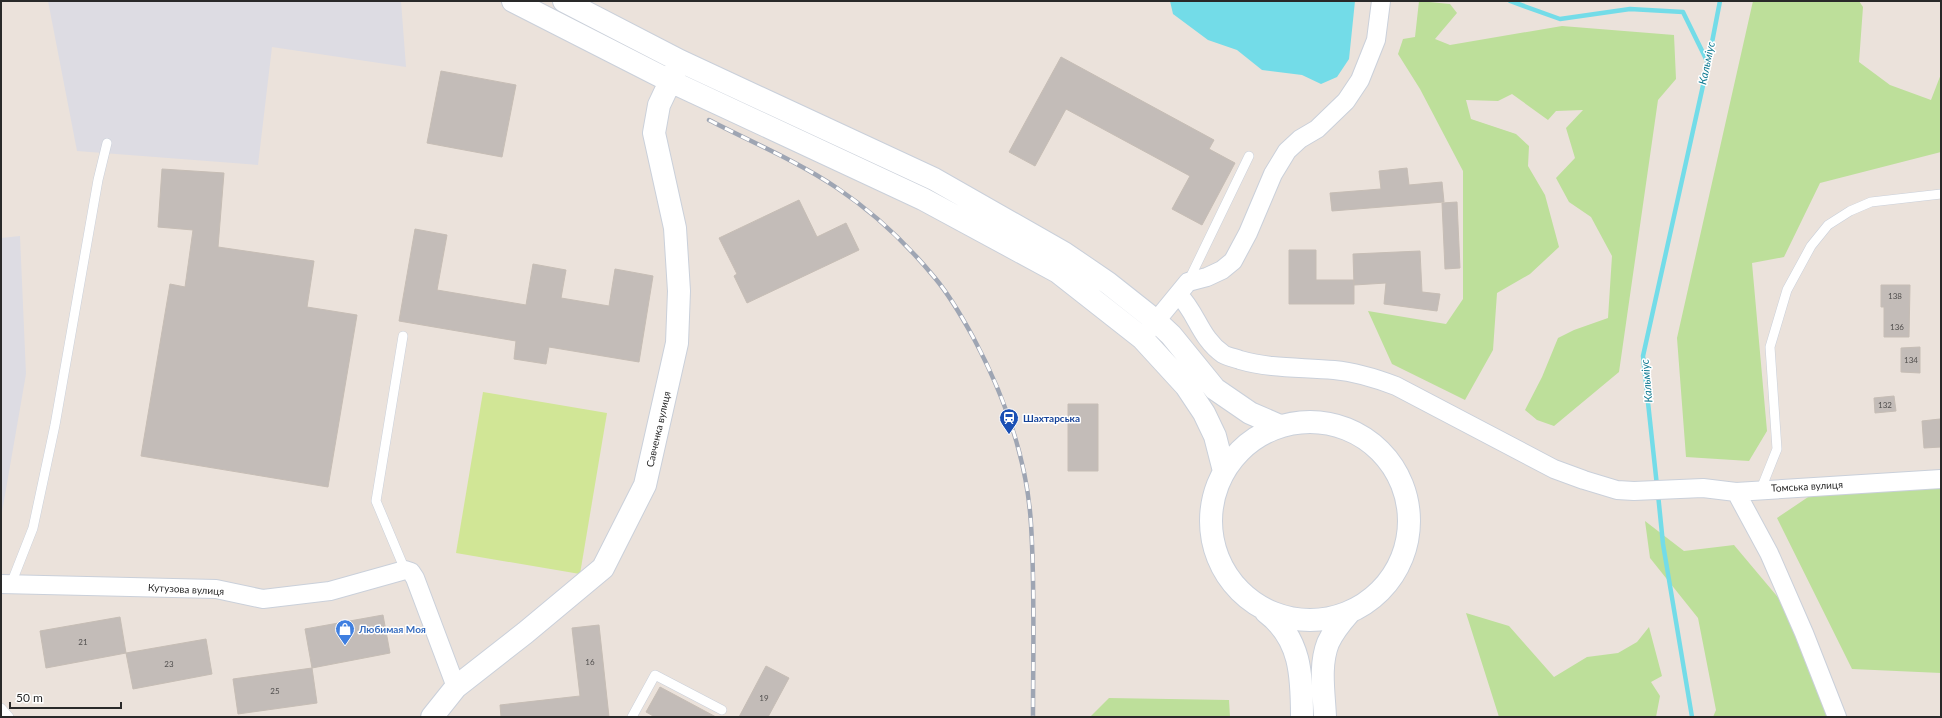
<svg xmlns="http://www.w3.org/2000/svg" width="1942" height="718" font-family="Lato,sans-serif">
<rect width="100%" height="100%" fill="#ebe2db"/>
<!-- industrial -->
<path fill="#dddce3" d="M48,1H401L406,67L272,47L258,165L77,151Z
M20,236L26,374L1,518V238Z"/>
<!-- green -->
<path fill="#bddf9a" d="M1419,1L1450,4L1457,13L1435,39L1450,45L1562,26L1674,35L1676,79L1658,100L1619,372L1554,426L1537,420L1525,410L1542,377L1558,338L1574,330L1608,318L1612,256L1591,217L1569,202L1556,178L1575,158L1566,128L1583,110L1556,111L1548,120L1512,94L1498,101L1466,100L1471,119L1516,134L1529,146L1528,166L1545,195L1559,247L1530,274L1497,293L1493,350L1465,400L1392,364L1368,311L1446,324L1463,299V171L1420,89L1398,54L1403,39L1415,37Z
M1753,1H1859L1863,7L1859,62L1890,85L1931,100L1941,74V152L1820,183L1784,257L1752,263L1767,431L1749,461L1686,457L1677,338Z
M1941,487V673L1852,669L1777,518L1817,491Z
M1645,521L1684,551L1734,545L1786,607L1832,717H1713L1716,710L1698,618L1650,558Z
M1466,613L1509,626L1554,677L1587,657L1618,653L1637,642L1649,627L1662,676L1651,682L1660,696L1656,717H1499Z
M1109,698L1229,700L1230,717H1090Z"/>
<!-- pitch -->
<path fill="#d1e696" d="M483,392L607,413L580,574L456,553Z"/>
<!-- water -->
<path fill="#73dce8" d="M1170,1H1355L1349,59L1337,77L1321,84L1302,75L1262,70L1237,50L1208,40L1173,14Z"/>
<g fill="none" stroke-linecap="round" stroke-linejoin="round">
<!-- stream -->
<path stroke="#73dce8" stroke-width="4.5" d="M1510,1L1560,19L1630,9L1683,12L1708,63
M1657,486L1643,356L1708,63L1720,1
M1658,494L1663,544L1692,717"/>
</g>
<!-- building -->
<path fill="#c3bcb8" stroke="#c6bdb5" d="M1061,57L1214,140L1209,149L1235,163L1202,225L1172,209L1190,176L1066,109L1035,166L1009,152Z
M441,71L516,85L502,157L427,143Z
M1407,168L1409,185L1442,182L1444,202L1332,211L1330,193L1381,189L1379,171Z
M162,169L224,173L218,247L314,261L307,307L357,315L328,487L141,456L170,284L185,287L193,230L158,227Z
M799,200L817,237L846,223L859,250L747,303L734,276L737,274L719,238Z
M1457,202L1460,268L1445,269L1442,203Z
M415,229L447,235L437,290L526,305L533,264L566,270L561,298L609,306L615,269L653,276L639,362L549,347L546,364L514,359L516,341L399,321Z
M1289,250H1316V280H1354V304H1289Z
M1420,251L1422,292L1440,294L1437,311L1384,304L1386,283L1354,285L1353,254Z
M1881,285H1910L1909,337H1884V307H1881Z
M1920,347V373L1901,372V348Z
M1894,396L1896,411L1875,413L1874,398Z
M1068,404H1098V471H1068Z
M1940,419L1941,447L1924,448L1922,421Z
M383,615L390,653L312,668L305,629Z
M120,617L126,653L46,668L40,631Z
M599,625L609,717H501L500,705L580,696L572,628Z
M206,639L212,674L133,689L126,653Z
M766,666L789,678L768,717H739Z
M312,668L317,703L238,714L233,679Z
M660,687L716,717H655L646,712Z"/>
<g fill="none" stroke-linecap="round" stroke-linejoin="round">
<defs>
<path id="lane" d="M1188,282L1249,156
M403,336L376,501L405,570
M1761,489L1777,449L1770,347L1787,290L1811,246L1828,225L1850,211L1871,202L1941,194
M11,584L33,528L55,425L98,180L107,143
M1,708L9,717
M632,717L655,675L722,710"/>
<path id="street" d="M1178,294C1197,313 1200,338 1223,354C1228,357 1235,358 1240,360C1271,369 1302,367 1334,370C1356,372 1375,378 1396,386L1554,469L1584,480L1617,490L1634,491L1703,488L1736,492L1941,479
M1147,332L1188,282L1207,277L1222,270L1233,261L1248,233L1273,174L1287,151L1300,139L1317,129L1346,101L1360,80L1376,40L1381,1
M1736,492L1769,553L1804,633L1837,717
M1,584L216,589L263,599L330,591L405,570L411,572L415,578L456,687"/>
<path id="secondary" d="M513,1L670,81L923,199L1058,272L1142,338L1186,386L1204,413L1215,436L1224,471
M564,1L680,61L934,179L1064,253L1108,283L1156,321L1171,335L1215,389L1250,413L1280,426
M1211 521a99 99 0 1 1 198 0a99 99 0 1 1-198 0Z
M1266,612C1301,638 1302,676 1302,717
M432,717L456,687L525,633L603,568L645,485L677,343L679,291L675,228L654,133L659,105L676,69
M1325,717C1324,693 1319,666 1328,643C1333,632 1341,622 1349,613"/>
</defs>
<!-- lane casing -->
<use href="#lane" stroke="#cad0da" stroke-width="10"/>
<!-- street casing -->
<use href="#street" stroke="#cad0da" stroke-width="20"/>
<!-- secondary casing -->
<use href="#secondary" stroke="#cad0da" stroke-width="24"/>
<!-- lane -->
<use href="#lane" stroke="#fff" stroke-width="9"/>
<!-- street -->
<use href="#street" stroke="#fff" stroke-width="18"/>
<!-- secondary -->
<use href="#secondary" stroke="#fff" stroke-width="22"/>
<defs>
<path id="rail" d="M709,120C751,142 797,161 837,188C873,212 907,244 935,278C950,296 962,317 973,337C1004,395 1027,458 1031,524C1035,588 1033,653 1033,717"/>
</defs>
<!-- rail casing -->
<use href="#rail" stroke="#9ea5b3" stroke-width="4.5"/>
<!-- rail -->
<use href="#rail" stroke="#fff" stroke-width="3" stroke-dasharray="9" stroke-linecap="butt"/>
</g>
<!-- icons -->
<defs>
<symbol id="station-pin" viewBox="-11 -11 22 30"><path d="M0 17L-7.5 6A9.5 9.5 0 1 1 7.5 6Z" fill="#1a4fb4" stroke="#fff"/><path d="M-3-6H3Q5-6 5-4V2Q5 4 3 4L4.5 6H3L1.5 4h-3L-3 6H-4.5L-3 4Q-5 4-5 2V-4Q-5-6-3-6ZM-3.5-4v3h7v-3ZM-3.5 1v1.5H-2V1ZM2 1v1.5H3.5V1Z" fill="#fff"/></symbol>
<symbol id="shop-pin" viewBox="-11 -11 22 30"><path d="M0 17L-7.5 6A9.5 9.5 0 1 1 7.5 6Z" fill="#3f7fe0" stroke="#fff"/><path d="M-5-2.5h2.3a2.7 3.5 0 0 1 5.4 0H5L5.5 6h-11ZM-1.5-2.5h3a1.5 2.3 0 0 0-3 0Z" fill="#fff"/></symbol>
</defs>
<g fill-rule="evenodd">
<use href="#station-pin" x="998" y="407" width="22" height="30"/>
<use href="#shop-pin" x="334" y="618" width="22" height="30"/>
</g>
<g text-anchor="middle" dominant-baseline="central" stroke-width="3" stroke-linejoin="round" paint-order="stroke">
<!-- number labels -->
<g font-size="8" fill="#504e4d">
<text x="1895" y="296">138</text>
<text x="1897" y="327">136</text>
<text x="1911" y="360">134</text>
<text x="1885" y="405">132</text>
<text x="83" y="642">21</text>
<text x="590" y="662">16</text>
<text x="169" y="664">23</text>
<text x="275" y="691">25</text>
<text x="764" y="698">19</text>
</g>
<!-- transit labels -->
<g font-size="10" font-weight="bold" fill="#164399" stroke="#fff" text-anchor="start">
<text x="1023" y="418">Шахтарська</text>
</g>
<!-- street labels -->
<g font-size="10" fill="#292929" stroke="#fff">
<text transform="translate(658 429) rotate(-77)">Савченка вулиця</text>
<text transform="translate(1807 486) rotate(-3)">Томська вулиця</text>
<text transform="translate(186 589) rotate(3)">Кутузова вулиця</text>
</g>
<!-- shop labels -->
<g font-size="10" font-weight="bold" fill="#366cbe" stroke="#fff" text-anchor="start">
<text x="359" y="629">Любимая Моя</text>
</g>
<!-- water labels -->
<g font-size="11" font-style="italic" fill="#137c93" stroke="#fff">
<text transform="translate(1706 63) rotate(-78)">Кальміус</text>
<text transform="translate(1646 381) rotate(-95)">Кальміус</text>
</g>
</g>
<!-- border -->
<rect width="1942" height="718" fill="none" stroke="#292929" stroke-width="4"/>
<!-- scale -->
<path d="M10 702v6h111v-6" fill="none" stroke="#292929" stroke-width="2"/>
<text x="16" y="702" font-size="12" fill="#292929" stroke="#ffffff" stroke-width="3" paint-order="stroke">50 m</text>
</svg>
